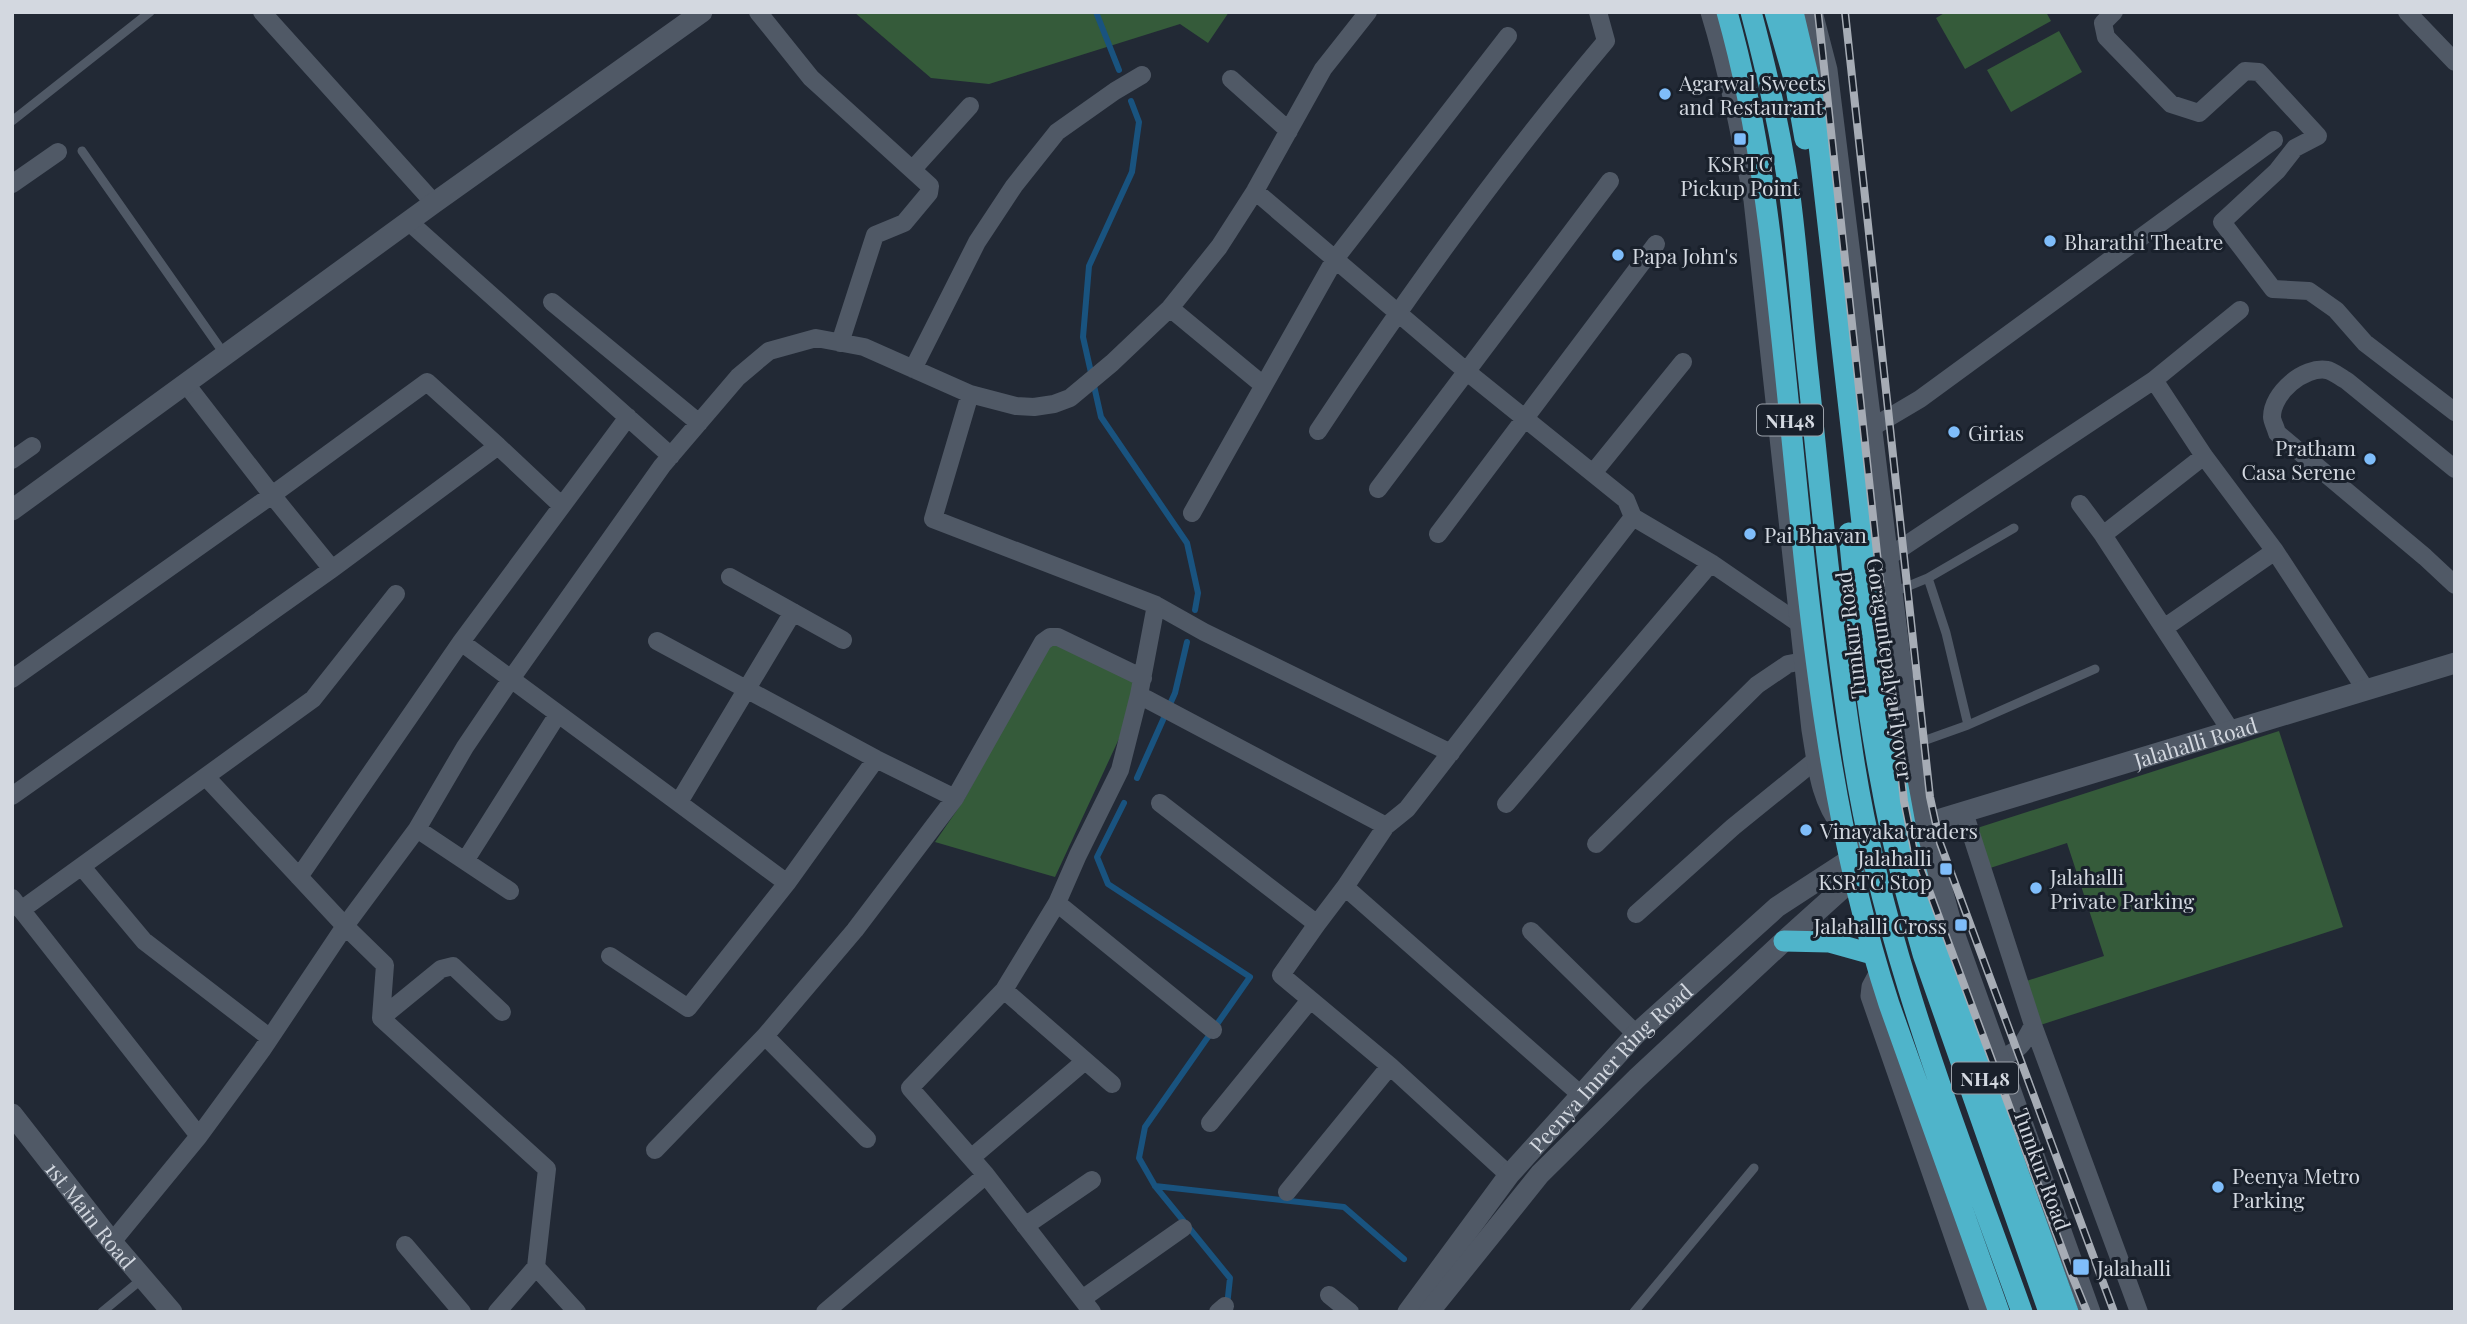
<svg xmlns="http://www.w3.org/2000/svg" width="2467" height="1324" font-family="'Playfair Display',serif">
<rect width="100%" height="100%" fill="#222935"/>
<!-- green -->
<path fill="#355b3a" d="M854,12H1229L1208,43L1180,24L989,84L931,78Z
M1946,12H2046L2051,21L1965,69L1936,18Z
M2059,31L2082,72L2011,112L1987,70Z
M1056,630L1148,676L1055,877L935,842L964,800Z
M2279,731L2343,927L2031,1028L2017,984L2104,956L2067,843L1984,870L1971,830Z"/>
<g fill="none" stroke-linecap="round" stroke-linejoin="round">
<!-- stream -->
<path stroke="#19537f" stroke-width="6" d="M1096,12L1119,70
M1131,101L1139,122L1132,172L1089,266L1083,337L1101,417L1187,543L1198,593L1195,610
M1137,778L1175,693L1187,642
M1124,803L1097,857L1108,884L1250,977L1145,1127L1139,1158L1155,1186L1230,1278L1227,1306
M1155,1186L1344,1207L1404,1259"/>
<!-- lane -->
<path stroke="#505966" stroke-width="9" d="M12,121L150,12
M82,151L225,355
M1894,592L1928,578
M1968,725L1946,633L1928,578L2014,528
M1912,745L1968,725L2095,669
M102,1312L142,1279
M1634,1312L1754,1168"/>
<!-- street -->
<path stroke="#505966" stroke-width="18" d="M262,12L434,203
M758,12L811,78L930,186L929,193L904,223L875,235L840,343
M2114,12L2103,23L2106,37L2171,104L2199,113L2245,71L2259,72L2318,136L2295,148L2277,171L2222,222L2273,289L2309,291L2336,310L2365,343L2455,412
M2407,12L2455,62
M1231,79L1289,131
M913,169L970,106
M12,184L58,152
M1255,191L1466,371L1626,500L1633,517L1711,563L1800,624
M408,221L671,456
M552,302L699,423
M1170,308L1263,385
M913,369L977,242L1014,186L1057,132L1115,91L1142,75
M2154,380L2240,310
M970,394L933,519L1156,605L1204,632L1451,753
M1871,428L1920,399L2274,140
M1318,431C1407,296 1502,164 1606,41L1598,12
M2204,456L2103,535L2231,731
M12,460L32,446
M2455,469L2347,381C2341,378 2333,371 2327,370C2304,366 2272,393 2272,417C2272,421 2276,428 2277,433L2425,557L2455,585
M1593,473L1683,362
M1378,489L1610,181
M2080,504L2103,535
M1192,513L1335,259L1508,36
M1438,534L1656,244
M1879,563L2154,380L2204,456L2275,551L2366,690
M332,569L272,495L427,382L498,446
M730,577L843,640
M1156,605L1139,695L1386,826
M2164,628L2275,551
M461,642L787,883
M12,679L272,495L186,384
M206,777L345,926L385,965L381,1018L547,1169L536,1267L497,1312
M12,796L332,569L498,446L562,506
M955,798L1043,642L1050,637H1058L1143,678
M679,802L793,612
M1160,803L1317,924L1281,975L1390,1066L1509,1175
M1506,804L1711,563
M1964,812L2033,1025C2023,1045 2020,1050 1999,1059
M417,829L510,891
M1596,844L1757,685L1788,664L1804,661
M465,861L558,714
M82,867L144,941L270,1038
M299,877L461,642L628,417
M12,898L199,1136
M1057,903L1213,1030
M21,910L313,699L396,594
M1636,914L1733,827L1817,759
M1317,924L1345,887
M1531,931L1636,1034
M610,956L688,1008L787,883L876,759
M1004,990L1112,1084
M381,1018L441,969L453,966L502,1012
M2033,1025L2139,1312
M765,1036L867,1139
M1580,1094L1345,887L1386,826L1407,809L1633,517
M1210,1123L1310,1000
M655,1150L765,1036L855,930L955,798L876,759L657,641
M971,1158L1085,1061
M1287,1192L1390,1066
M1025,1226L1092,1180
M112,1242L199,1136L262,1050L345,926L417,829L465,747L511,679L662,466L738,377L769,351L816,338L864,347L970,394L1016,406L1034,407L1054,404L1070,398L1112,363L1170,308L1219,247L1255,191L1323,69L1368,12
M405,1245L462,1312
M536,1267L577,1312
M1329,1295L1350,1312
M1082,1299L1183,1228
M825,1312L986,1175
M1092,1312L986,1175L910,1088L1004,990L1057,903L1078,855L1120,770L1139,695
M1218,1312L1225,1306"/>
<!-- secondary -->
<g stroke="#505966" stroke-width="21">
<path d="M1711,12C1730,74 1742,137 1754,200L1812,730C1818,764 1820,799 1843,827"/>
<path d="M1812,12L1827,70L1911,745L1926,831L1953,930L2090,1312"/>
<path d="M12,510L434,203L702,12"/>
<path id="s1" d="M1934,821L2455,663"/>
<path d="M1879,974L1872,987L1871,996L1981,1312"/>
<path id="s2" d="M12,1114L112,1242L172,1312"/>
<path id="s3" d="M1408,1312L1509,1175L1636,1034L1777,907L1863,851"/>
<path d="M1429,1312L1540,1174L1637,1078L1784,941L1854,878L1867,869"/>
</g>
<!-- highway -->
<path stroke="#4fb4ca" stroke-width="21" d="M1727,12C1762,136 1774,261 1787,389C1808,595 1824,806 1889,1004L1999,1312
M1751,12C1767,72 1781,134 1790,196C1798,257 1802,320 1809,382C1821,502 1833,623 1851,742C1879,939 1955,1125 2022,1312
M1775,12L1795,82L1805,139
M1793,12L1814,101L1882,699L1908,841L1935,940L2068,1312
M1849,533C1857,616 1865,700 1881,782C1891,840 1907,897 1923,954L2049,1312
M1784,941L1829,942L1872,954"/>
<defs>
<path id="rail" d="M1818,12L1904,801L1914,850L2071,1273L2087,1312
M1845,12L1930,797L1940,843L2114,1312"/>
</defs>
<!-- rail casing -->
<use href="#rail" stroke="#a6acb5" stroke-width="8"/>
<!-- rail -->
<use href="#rail" stroke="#19202b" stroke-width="5" stroke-dasharray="16" stroke-linecap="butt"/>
</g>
<!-- markers -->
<g fill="#7fbdfa" stroke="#19202b" stroke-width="2.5">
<circle cx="1665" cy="94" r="7"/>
<rect x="1733" y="132" width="14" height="14" rx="3.5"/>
<circle cx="2050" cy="241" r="7"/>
<circle cx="1618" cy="255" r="7"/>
<circle cx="1954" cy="432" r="7"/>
<circle cx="2370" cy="459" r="7"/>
<circle cx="1750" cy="534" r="7"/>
<circle cx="1806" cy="830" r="7"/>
<rect x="1939" y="862" width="14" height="14" rx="3.5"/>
<circle cx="2036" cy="888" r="7"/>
<rect x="1954" y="918" width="14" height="14" rx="3.5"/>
<circle cx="2218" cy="1187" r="7"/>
<rect x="2072" y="1258" width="18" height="18" rx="3.5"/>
</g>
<g text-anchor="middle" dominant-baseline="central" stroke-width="6" stroke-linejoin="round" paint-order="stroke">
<!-- shield labels -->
<g fill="#19202b" stroke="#9ba1aa" stroke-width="2">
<rect x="1757" y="404.5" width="66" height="31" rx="5"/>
<rect x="1952" y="1062.5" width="66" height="31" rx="5"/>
</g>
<g font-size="19" font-weight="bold" fill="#d3d8e0">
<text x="1790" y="420">NH48</text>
<text x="1985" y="1078">NH48</text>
</g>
<!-- poi labels -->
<g font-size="21" fill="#d3d8e0" stroke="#19202b" text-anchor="start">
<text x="1679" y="82">Agarwal Sweets<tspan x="1679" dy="24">and Restaurant</tspan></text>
<text x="1740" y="163" text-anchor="middle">KSRTC<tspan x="1740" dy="24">Pickup Point</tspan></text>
<text x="2064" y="241">Bharathi Theatre</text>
<text x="1632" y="255">Papa John's</text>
<text x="1968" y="432">Girias</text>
<text x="2356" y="447" text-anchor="end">Pratham<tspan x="2356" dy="24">Casa Serene</tspan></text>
<text x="1764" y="534">Pai Bhavan</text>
<text x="1820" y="830">Vinayaka traders</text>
<text x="1932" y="857" text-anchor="end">Jalahalli<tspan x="1932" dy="24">KSRTC Stop</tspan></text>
<text x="2050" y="876">Jalahalli<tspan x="2050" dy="24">Private Parking</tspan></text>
<text x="1947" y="925" text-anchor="end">Jalahalli Cross</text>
<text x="2232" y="1175">Peenya Metro<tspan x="2232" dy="24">Parking</tspan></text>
<text x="2097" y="1267">Jalahalli</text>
</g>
<!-- street labels -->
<g font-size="21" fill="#d3d8e0" stroke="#19202b">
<text transform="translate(1850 635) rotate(-97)">Tumkur Road</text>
<text transform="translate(1891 669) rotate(82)">Goraguntepalya Flyover</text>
<text stroke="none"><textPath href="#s1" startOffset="273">Jalahalli Road</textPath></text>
<text stroke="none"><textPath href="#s3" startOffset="318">Peenya Inner Ring Road</textPath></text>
<text transform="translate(2043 1169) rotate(70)">Tumkur Road</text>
<text stroke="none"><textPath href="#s2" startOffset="128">1st Main Road</textPath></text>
</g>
</g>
<!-- border -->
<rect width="2467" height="1324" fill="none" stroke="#d3d8e0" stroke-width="28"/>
</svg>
